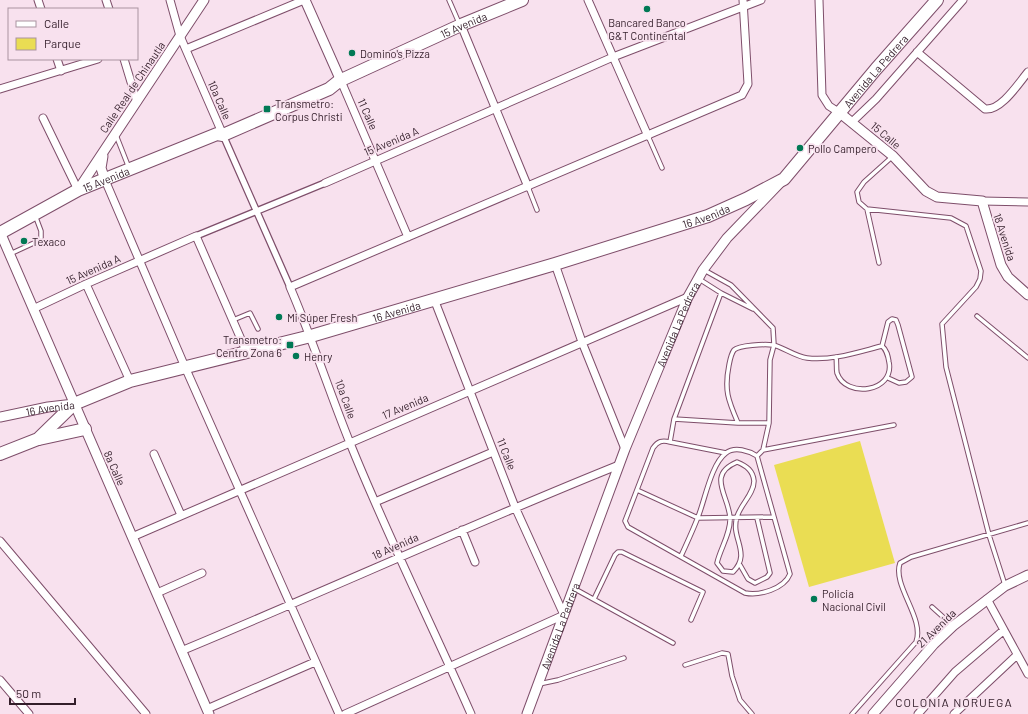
<svg xmlns="http://www.w3.org/2000/svg" width="1028" height="714" font-family="Barlow,sans-serif">
<rect width="100%" height="100%" fill="#f8e1ee"/>
<!-- green -->
<path fill="#eadd53" d="M860,441L895,563L809,587L774,465Z"/>
<g fill="none" stroke-linecap="round" stroke-linejoin="round">
<defs>
<path id="service" d="M449,0L459,23
M116,135L129,168
M648,136L662,168
M893,156L864,182L857,192L859,202L867,209L951,218L966,226L981,271L980,279L976,287L942,324L946,367L989,535L1005,585
M528,187L537,210
M867,209L879,263
M10,254L36,242L41,238V231L35,215
M699,279L721,293L753,309
M721,293L674,419L670,442L726,453
M977,316L1028,358
M233,320L250,313L258,329
M882,346L888,322L892,319L896,320L898,325L912,377L906,382L899,383L888,378
M674,419L738,423H769
M738,423C728,400 724,390 729,365C730,360 731,354 734,350C739,345 765,344 773,345C781,346 796,357 807,358C832,361 858,352 882,346C887,350 888,356 889,362C895,392 846,399 837,373C836,368 837,362 836,357
M670,442C662,440 658,441 653,448L625,521L628,527L745,593C759,596 784,589 790,574L757,456L763,450L769,423L770,360L774,345L773,328L731,285L704,270
M763,450L894,425
M737,462C747,466 753,471 754,481C754,494 740,505 737,517C730,538 752,553 733,572L723,571L717,563C720,549 731,533 730,518C729,496 706,475 737,462Z
M637,490L698,518L773,517
M681,556C687,543 693,530 698,517C705,500 711,464 726,453C735,446 749,451 757,456
M740,565L748,579L755,583L767,577L770,573L757,518
M575,589L673,643
M594,599L615,555L618,552H622L703,592L691,620
M932,607L952,625
M685,665L722,653L728,654L732,676L740,700L752,714
M539,684L558,680L624,658
M852,714L916,642C925,618 892,586 900,563L911,557L1028,523"/>
<path id="pedestrian" d="M223,135L290,287
M196,236L325,183"/>
<path id="minor" d="M38,0L41,9
M106,0L109,9
M170,0L180,36L223,135
M588,0L648,136
M819,0L822,95L829,106L840,113
M461,25L528,187
M186,49L304,0
M917,52L985,109C1001,111 1018,84 1028,72
M57,59L61,71
M124,59L137,102
M341,81L408,237
M0,89L98,59
M43,118L78,190
M852,122L876,99L963,0
M105,180L185,367L339,714
M325,183L613,57L761,0
M982,201L1028,202
M555,264L582,342L625,449
M86,284L130,381
M33,309L86,284L196,236L247,353
M154,454L181,515
M375,502L493,452
M462,530L475,562
M132,537L688,297
M0,541L146,714
M157,593L202,573
M987,599L1028,674
M181,651C328,590 472,524 619,465
M0,680L29,714
M207,709L315,662
M345,714L564,615L515,507L434,299
M471,714C431,623 387,535 350,443C329,391 312,338 290,287L742,95L748,84L743,0
M918,714L955,672L1004,630
M954,714L1017,655"/>
<g id="tertiary">
<path d="M305,0L341,81"/>
<path d="M840,113L893,156L926,191L937,197L982,201L1001,265L1008,277L1028,295"/>
<path d="M103,156L101,168L105,180"/>
<path d="M78,190L204,0"/>
<path d="M0,232L209,714"/>
<path id="s1" d="M0,417L48,407L74,404"/>
<path id="s2" d="M527,714L625,449L688,297L703,270L727,238L779,184"/>
<path d="M873,714L934,644L953,626L1005,586L1028,575"/>
</g>
<g id="primary">
<path id="s3" d="M0,233L78,190L217,134L223,135L329,89L339,81L461,25L522,0"/>
<path d="M39,439L85,429"/>
<path id="s4" d="M0,454L38,439L74,404L130,381L311,336L555,264L708,216L746,199L784,179L876,69L937,0"/>
</g>
</defs>
<!-- service casing -->
<use href="#service" stroke="#7e4e6a" stroke-width="5.5"/>
<!-- pedestrian casing -->
<use href="#pedestrian" stroke="#7e4e6a" stroke-width="8"/>
<!-- minor casing -->
<use href="#minor" stroke="#7e4e6a" stroke-width="9"/>
<!-- tertiary casing -->
<use href="#tertiary" stroke="#7e4e6a" stroke-width="11"/>
<!-- primary casing -->
<use href="#primary" stroke="#7e4e6a" stroke-width="14"/>
<!-- service -->
<use href="#service" stroke="#fff" stroke-width="3.5"/>
<!-- pedestrian -->
<use href="#pedestrian" stroke="#fff" stroke-width="5.5"/>
<!-- minor -->
<use href="#minor" stroke="#fff" stroke-width="7"/>
<!-- tertiary -->
<use href="#tertiary" stroke="#fff" stroke-width="9"/>
<!-- primary -->
<use href="#primary" stroke="#fff" stroke-width="12"/>
</g>
<!-- markers -->
<g fill="#017955" stroke="#f8e1ee" stroke-width="1.5">
<circle cx="647" cy="9" r="4"/>
<circle cx="352" cy="53" r="4"/>
<rect x="263" y="105" width="8" height="8" rx="2"/>
<circle cx="800" cy="148" r="4"/>
<circle cx="24" cy="241" r="4"/>
<circle cx="279" cy="317" r="4"/>
<rect x="286" y="341" width="8" height="8" rx="2"/>
<circle cx="296" cy="356" r="4"/>
<circle cx="814" cy="599" r="4"/>
</g>
<g text-anchor="middle" dominant-baseline="central" stroke-width="3.5" stroke-linejoin="round" paint-order="stroke">
<!-- poi labels -->
<g font-size="11" fill="#331e2a" stroke="#f8e1ee" text-anchor="start">
<text x="647" y="22" text-anchor="middle">Bancared Banco<tspan x="647" dy="13">G&amp;T Continental</tspan></text>
<text x="360" y="53">Domino's Pizza</text>
<text x="275" y="103">Transmetro:<tspan x="275" dy="13">Corpus Christi</tspan></text>
<text x="808" y="148">Pollo Campero</text>
<text x="32" y="241">Texaco</text>
<text x="287" y="317">Mi Súper Fresh</text>
<text x="282" y="339" text-anchor="end">Transmetro:<tspan x="282" dy="13">Centro Zona 6</tspan></text>
<text x="304" y="356">Henry</text>
<text x="822" y="593">Policia<tspan x="822" dy="13">Nacional Civil</tspan></text>
</g>
<!-- street labels -->
<g font-size="11" fill="#331e2a" stroke="#f8e1ee">
<text stroke="none"><textPath href="#s3" startOffset="510">15 Avenida</textPath></text>
<text stroke="none"><textPath href="#s4" startOffset="979">Avenida La Pedrera</textPath></text>
<text transform="translate(132 87) rotate(-56)">Calle Real de Chinautla</text>
<text transform="translate(220 100) rotate(66)">10a Calle</text>
<text transform="translate(368 114) rotate(66)">11 Calle</text>
<text transform="translate(886 135) rotate(40)">15 Calle</text>
<text transform="translate(391 141) rotate(-23)">15 Avenida A</text>
<text stroke="none"><textPath href="#s3" startOffset="119">15 Avenida</textPath></text>
<text stroke="none"><textPath href="#s4" startOffset="751">16 Avenida</textPath></text>
<text transform="translate(1005 237) rotate(72)">18 Avenida</text>
<text transform="translate(93 269) rotate(-24)">15 Avenida A</text>
<text stroke="none"><textPath href="#s4" startOffset="427">16 Avenida</textPath></text>
<text stroke="none"><textPath href="#s2" startOffset="418">Avenida La Pedrera</textPath></text>
<text transform="translate(346 399) rotate(70)">10a Calle</text>
<text transform="translate(405 406) rotate(-23)">17 Avenida</text>
<text stroke="none"><textPath href="#s1" startOffset="51">16 Avenida</textPath></text>
<text transform="translate(507 454) rotate(68)">11 Calle</text>
<text transform="translate(115 468) rotate(66)">8a Calle</text>
<text transform="translate(395 546) rotate(-24)">18 Avenida</text>
<text stroke="none"><textPath href="#s2" startOffset="94">Avenida La Pedrera</textPath></text>
<text transform="translate(936 628) rotate(-44)">21 Avenida</text>
</g>
<!-- neighbourhood labels -->
<g font-size="12" letter-spacing="1" fill="#331e2a" stroke="#f8e1ee">
<text x="954" y="702">COLONIA NORUEGA</text>
</g>
</g>
<!-- legend -->
<rect x="8" y="8" width="130" height="52" fill="#f8e1ee" stroke="#a993a0"/>
<rect x="16" y="21" width="20" height="6" fill="#ffffff" stroke="#a993a0"/>
<text x="44" y="28" font-size="12" fill="#331e2a">Calle</text>
<rect x="16" y="38" width="20" height="12" fill="#eadd53" stroke="#a993a0"/>
<text x="44" y="48" font-size="12" fill="#331e2a">Parque</text>
<!-- scale -->
<path d="M10 698v6h65v-6" fill="none" stroke="#331e2a" stroke-width="2"/>
<text x="16" y="698" font-size="12" fill="#331e2a" stroke="#f8e1ee" stroke-width="3" paint-order="stroke">50 m</text>
</svg>
